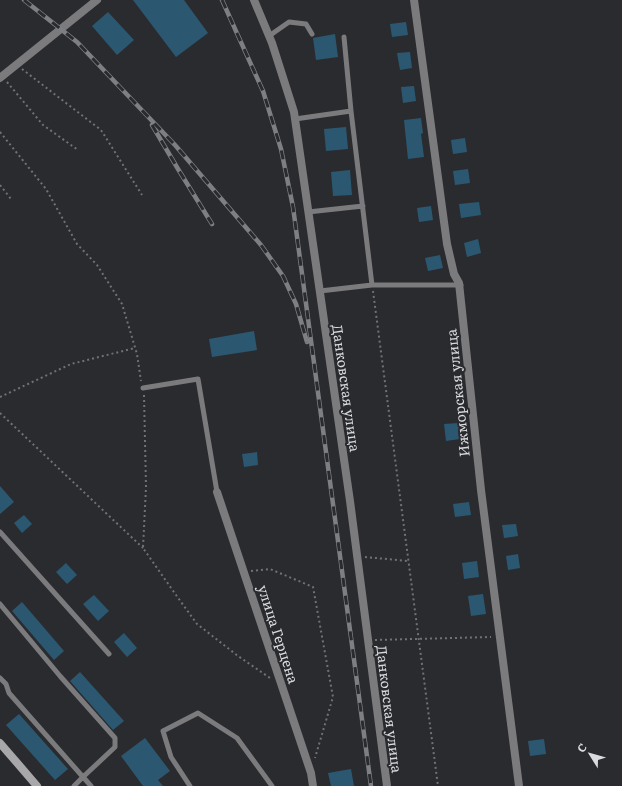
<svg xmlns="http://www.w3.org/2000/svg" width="622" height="786" font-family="Literata,serif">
<rect width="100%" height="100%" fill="#2a2b2f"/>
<!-- building -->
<path fill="#2b5870" d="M133,0H184L208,33L176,57Z
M108,12L134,40L117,55L92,26Z
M406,22L408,35L392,37L390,24Z
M335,34L338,57L316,60L313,38Z
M410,52L412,68L400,70L397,53Z
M414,86L416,101L403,103L401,87Z
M421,118L423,133L421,134L424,157L408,159L404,120Z
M346,127L348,149L326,151L324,129Z
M465,138L467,152L453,154L451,140Z
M468,169L470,183L455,185L453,171Z
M350,170L352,195L333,196L331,172Z
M479,202L481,215L461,218L459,204Z
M431,206L433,220L419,222L417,208Z
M478,239L481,253L467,257L464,243Z
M440,255L443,268L428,271L425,258Z
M254,331L257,350L212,357L209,339Z
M459,423L460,439L446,441L444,424Z
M257,452L258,465L244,467L242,454Z
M0,486L14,502L0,514Z
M469,502L471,515L455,517L453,504Z
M24,515L32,524L22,533L14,523Z
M516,524L518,536L504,538L502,525Z
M518,554L520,568L508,570L506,556Z
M477,561L479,577L464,579L462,563Z
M66,563L77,575L67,584L56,572Z
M483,594L486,614L471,616L468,596Z
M94,595L109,611L98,621L83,604Z
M22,602L64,651L54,660L12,611Z
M124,633L137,648L127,657L114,642Z
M80,672L124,721L113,730L70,681Z
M19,714L68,769L55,780L6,725Z
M145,738L170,771L158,780L163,786H143L121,756Z
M544,739L546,754L530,756L528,741Z
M351,769L354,786H331L328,773Z"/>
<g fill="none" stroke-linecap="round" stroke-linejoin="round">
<!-- path -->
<path stroke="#717275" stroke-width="2" stroke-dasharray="2 3" stroke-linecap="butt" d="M22,69L101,130L142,195
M7,82L43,125L78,150
M0,132L46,189L77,244L97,265L122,304L137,354L141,381
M0,185L11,199
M373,291L438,786
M144,395L146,487L143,548L176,595L197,624L238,656L270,678
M0,397L71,364L135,348
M0,413L143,548
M365,557L408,561
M251,571L270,569L313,587L333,697L315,758
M375,640L491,637"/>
<!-- service -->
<path stroke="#7b7a7c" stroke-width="5" d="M269,36L289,22L306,24L312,34
M344,37L351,111
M295,119L351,111L372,285L320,291
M308,212L363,206
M372,285H461
M143,388L198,379L217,492
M0,532L109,654
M0,604L60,676L115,738V747L83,777L91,786
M0,678L6,684L9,693L83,777L74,786
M190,786L171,757L163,731L198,713L237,738L272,786"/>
<!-- minor -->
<path stroke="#7b7a7c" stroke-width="8" d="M254,0L272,43L294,112L350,501L387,786
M414,0L447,244L454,274L459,283L481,490L519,786
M217,492L311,773L313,786"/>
<!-- tertiary -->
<path stroke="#7b7a7c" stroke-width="8" d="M0,78L97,0"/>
<!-- secondary -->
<path stroke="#a8a7aa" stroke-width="8" d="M0,743L37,786"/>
<defs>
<path id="rail" d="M24,0L77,42L175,145L261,245L283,276L296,304L307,342
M222,0L263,91L281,149L293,207L371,786
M152,125L178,169L212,224"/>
</defs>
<!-- rail casing -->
<use href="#rail" stroke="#7e7f83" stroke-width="4.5"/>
<!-- rail -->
<use href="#rail" stroke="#2a2b2f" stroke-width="3" stroke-dasharray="9" stroke-linecap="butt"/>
</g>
<g text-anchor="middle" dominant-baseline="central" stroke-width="4" stroke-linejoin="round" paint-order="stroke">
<!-- street labels -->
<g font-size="14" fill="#dadbde" stroke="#2a2b2f">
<text transform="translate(347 388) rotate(82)">Данковская улица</text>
<text transform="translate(457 393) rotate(-96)">Ижморская улица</text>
<text transform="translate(279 634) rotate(72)">улица Герцена</text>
<text transform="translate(390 709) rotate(83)">Данковская улица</text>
</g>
</g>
<!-- north arrow -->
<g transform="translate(590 754) rotate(307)" stroke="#2a2b2f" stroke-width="3" paint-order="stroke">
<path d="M0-3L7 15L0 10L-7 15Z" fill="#dadbde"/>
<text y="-6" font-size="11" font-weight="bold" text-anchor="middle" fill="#dadbde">С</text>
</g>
</svg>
